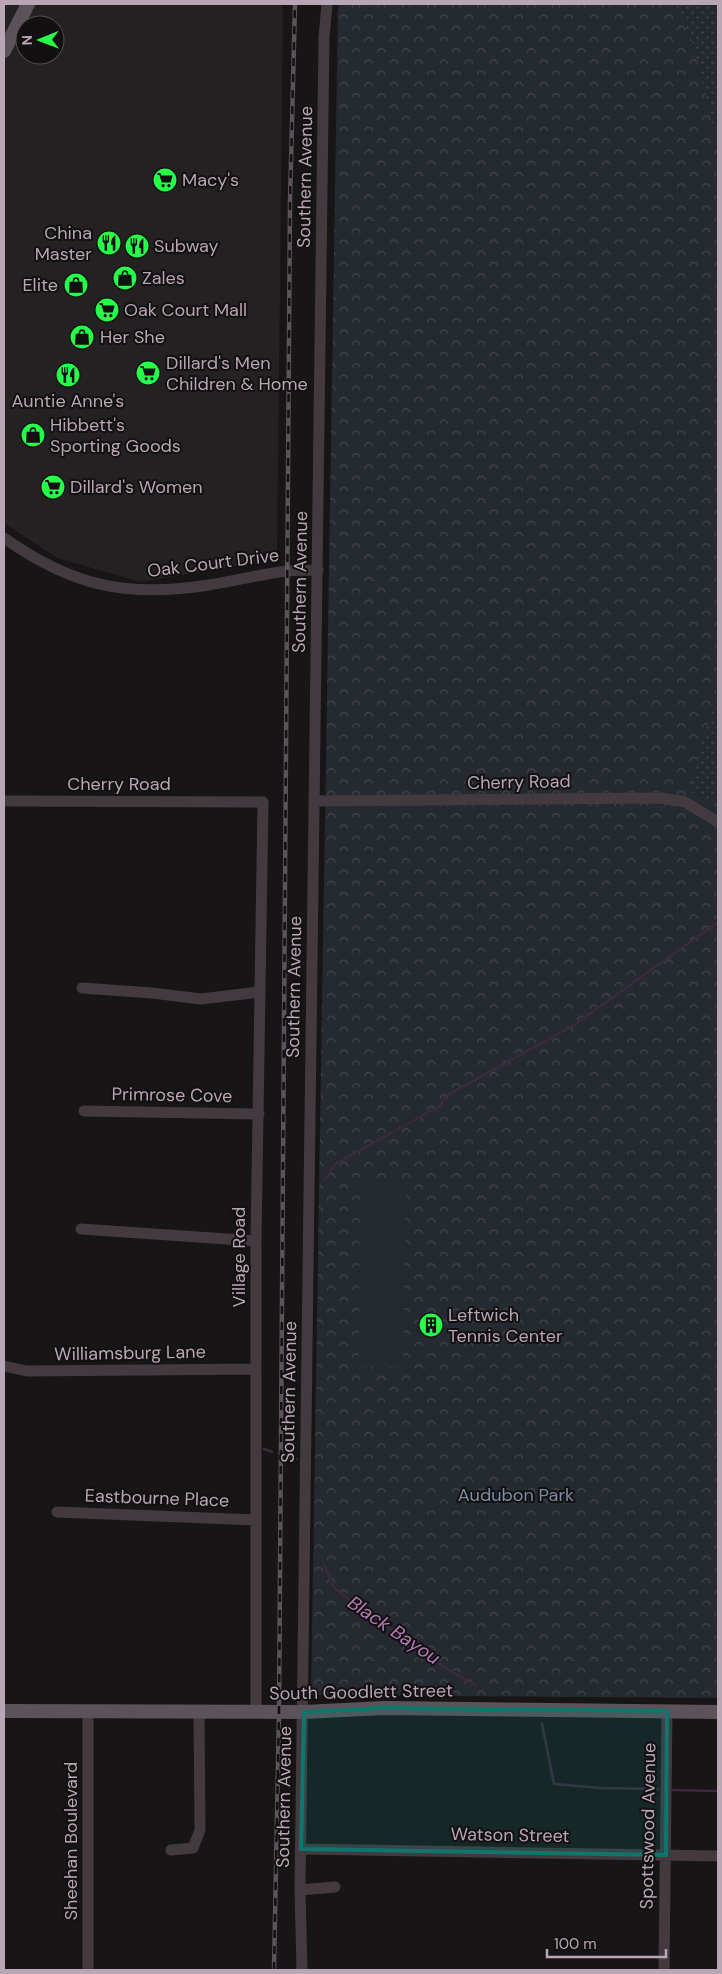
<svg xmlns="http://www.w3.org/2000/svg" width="722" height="1974" font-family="'DM Sans',sans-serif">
<defs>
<pattern id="park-crowns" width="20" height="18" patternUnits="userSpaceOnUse" patternTransform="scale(1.25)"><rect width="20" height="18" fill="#252930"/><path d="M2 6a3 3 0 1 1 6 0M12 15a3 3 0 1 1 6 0" fill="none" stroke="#43454c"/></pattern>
<pattern id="garden-dots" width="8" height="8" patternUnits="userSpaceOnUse" patternTransform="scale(1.25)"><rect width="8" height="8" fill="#252930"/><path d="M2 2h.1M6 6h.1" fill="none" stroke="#43454c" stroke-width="1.8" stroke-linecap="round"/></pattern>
</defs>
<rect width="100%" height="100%" fill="#171516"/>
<!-- built -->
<path fill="#242123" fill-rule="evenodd" d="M4,4H283L277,559L141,582L57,558L4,523ZM25,25H55V55H25Z"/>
<!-- park -->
<path fill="url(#park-crowns)" d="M338,4H718V1698L311,1695Z"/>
<!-- garden -->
<path fill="url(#garden-dots)" d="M676,4H718V145L693,44Z
M718,621V804L688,791L716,696Z"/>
<!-- pitch -->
<path fill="#252930" d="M360,1183H406L403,1367H359Z"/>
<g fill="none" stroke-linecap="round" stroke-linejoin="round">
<!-- stream -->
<path stroke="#3b2a3c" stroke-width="2.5" d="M325,1180L335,1164L440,1106L446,1096L574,1025L718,922
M264,1449L272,1452
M287,1455L296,1459
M324,1565L335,1589L447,1669L477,1686
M542,1724L554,1784L601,1788L658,1789
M673,1790L718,1791"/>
<!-- minor -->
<path stroke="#423a3f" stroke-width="11" d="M4,538C72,586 126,598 209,585C235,581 261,574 288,571C297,570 308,570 318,570
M4,801L263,802L256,1241V1712
M314,801L661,798L685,802L718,822
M82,988L152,993L201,999L259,992
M84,1111L259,1114
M81,1229L256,1241
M4,1366L27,1371L256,1369
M57,1512L256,1520
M301,1849L718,1856
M171,1850L193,1848L200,1830L199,1712
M300,1890L335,1887
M88,1970V1711
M302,1970L300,1890L324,37L327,4
M664,1970L667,1711"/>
<!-- major -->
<path stroke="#5c5259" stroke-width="14" d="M4,51L28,4
M4,1711L304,1712L384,1708L718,1712"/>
<defs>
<path id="rail" d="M274,1970L279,1712L290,202L295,4"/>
</defs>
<!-- rail casing -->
<use href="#rail" stroke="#5c525a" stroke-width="4.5"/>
<!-- rail -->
<use href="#rail" stroke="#121011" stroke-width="2.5" stroke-dasharray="8" stroke-linecap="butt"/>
</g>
<!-- marked area -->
<path fill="#0f766e" fill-opacity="0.2" stroke="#0f766e" stroke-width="4" stroke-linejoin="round" d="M384,1708L667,1711L666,1855L301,1849L304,1712Z"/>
<!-- icons -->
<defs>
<symbol id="supermarket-disc" viewBox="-11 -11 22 22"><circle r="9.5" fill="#26ff49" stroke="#121011"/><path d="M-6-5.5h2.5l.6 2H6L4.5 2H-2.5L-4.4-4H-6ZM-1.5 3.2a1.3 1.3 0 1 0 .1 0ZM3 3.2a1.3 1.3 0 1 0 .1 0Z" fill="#111"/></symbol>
<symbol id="restaurant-disc" viewBox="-11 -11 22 22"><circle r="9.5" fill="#26ff49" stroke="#121011"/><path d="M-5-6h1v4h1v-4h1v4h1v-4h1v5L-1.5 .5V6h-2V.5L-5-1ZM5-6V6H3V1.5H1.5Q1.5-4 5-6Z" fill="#111"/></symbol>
<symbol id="shop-disc" viewBox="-11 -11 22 22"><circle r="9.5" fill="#26ff49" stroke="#121011"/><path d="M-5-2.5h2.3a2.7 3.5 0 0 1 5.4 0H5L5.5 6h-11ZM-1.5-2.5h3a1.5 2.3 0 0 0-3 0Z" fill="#111"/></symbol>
<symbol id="building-disc" viewBox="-11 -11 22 22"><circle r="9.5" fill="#26ff49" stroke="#121011"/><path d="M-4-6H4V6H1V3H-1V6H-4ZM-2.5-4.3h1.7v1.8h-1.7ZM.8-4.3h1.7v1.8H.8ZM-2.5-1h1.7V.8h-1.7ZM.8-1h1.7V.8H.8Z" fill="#111"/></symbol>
</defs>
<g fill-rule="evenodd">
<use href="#supermarket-disc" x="151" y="166" width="28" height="28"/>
<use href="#restaurant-disc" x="95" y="229" width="28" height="28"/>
<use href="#restaurant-disc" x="123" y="232" width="28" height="28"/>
<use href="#shop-disc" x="111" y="264" width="28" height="28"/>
<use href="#shop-disc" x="62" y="271" width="28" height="28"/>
<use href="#supermarket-disc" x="93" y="296" width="28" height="28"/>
<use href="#shop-disc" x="68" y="323" width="28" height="28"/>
<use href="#supermarket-disc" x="134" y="359" width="28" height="28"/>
<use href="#restaurant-disc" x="54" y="361" width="28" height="28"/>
<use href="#shop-disc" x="19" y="421" width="28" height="28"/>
<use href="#supermarket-disc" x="39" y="473" width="28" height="28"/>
<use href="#building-disc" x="417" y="1311" width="28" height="28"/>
</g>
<g text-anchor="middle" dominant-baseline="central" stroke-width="4" stroke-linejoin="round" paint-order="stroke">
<!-- street labels -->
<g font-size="18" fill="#b9a6b5" stroke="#121011">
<text transform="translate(305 177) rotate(-89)">Southern Avenue</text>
<text transform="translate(213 563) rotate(-7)">Oak Court Drive</text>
<text transform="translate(300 582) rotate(-89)">Southern Avenue</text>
<text transform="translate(519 782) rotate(-1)">Cherry Road</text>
<text x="119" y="784">Cherry Road</text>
<text transform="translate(294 987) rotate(-89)">Southern Avenue</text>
<text transform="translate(172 1095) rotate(1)">Primrose Cove</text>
<text transform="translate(239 1257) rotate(-90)">Village Road</text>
<text transform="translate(130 1353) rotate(-1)">Williamsburg Lane</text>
<text transform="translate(289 1392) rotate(-89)">Southern Avenue</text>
<text transform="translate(157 1498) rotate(2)">Eastbourne Place</text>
<text transform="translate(361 1692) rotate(-1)">South Goodlett Street</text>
<text transform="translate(284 1797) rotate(-89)">Southern Avenue</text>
<text transform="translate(648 1826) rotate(-89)">Spottswood Avenue</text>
<text transform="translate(510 1835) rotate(1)">Watson Street</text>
<text transform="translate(71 1841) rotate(-90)">Sheehan Boulevard</text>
</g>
<!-- poi labels -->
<g font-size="18" fill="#b9a6b5" stroke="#121011" text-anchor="start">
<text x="182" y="180">Macy's</text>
<text x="92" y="233" text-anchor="end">China<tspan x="92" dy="21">Master</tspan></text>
<text x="154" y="246">Subway</text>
<text x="142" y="278">Zales</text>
<text x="58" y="285" text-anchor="end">Elite</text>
<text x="124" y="310">Oak Court Mall</text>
<text x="100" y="337">Her She</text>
<text x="166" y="363">Dillard's Men<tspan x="166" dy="21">Children &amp; Home</tspan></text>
<text x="68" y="401" text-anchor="middle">Auntie Anne's</text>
<text x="50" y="425">Hibbett's<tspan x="50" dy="21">Sporting Goods</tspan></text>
<text x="70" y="487">Dillard's Women</text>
<text x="448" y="1315">Leftwich<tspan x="448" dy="21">Tennis Center</tspan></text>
</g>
<!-- park labels -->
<g font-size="18" fill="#7b8ea5" stroke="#121011">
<text x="516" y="1495">Audubon Park</text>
</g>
<!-- water labels -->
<g font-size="19" font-style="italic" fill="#b57ab7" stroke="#121011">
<text transform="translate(394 1630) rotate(34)">Black Bayou</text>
</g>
</g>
<!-- border -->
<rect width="722" height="1974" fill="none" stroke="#b9a6b5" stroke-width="10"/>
<!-- north arrow -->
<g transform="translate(40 40) rotate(269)"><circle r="24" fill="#121011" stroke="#554c53"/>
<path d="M0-4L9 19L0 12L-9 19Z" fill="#26ff49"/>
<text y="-8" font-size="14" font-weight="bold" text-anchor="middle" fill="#b9a6b5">N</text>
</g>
<!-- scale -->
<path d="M547 1949v8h119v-8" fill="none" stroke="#b9a6b5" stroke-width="2.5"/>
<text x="554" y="1949" font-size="15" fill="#b9a6b5" stroke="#121011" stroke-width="4" paint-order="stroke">100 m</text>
</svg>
